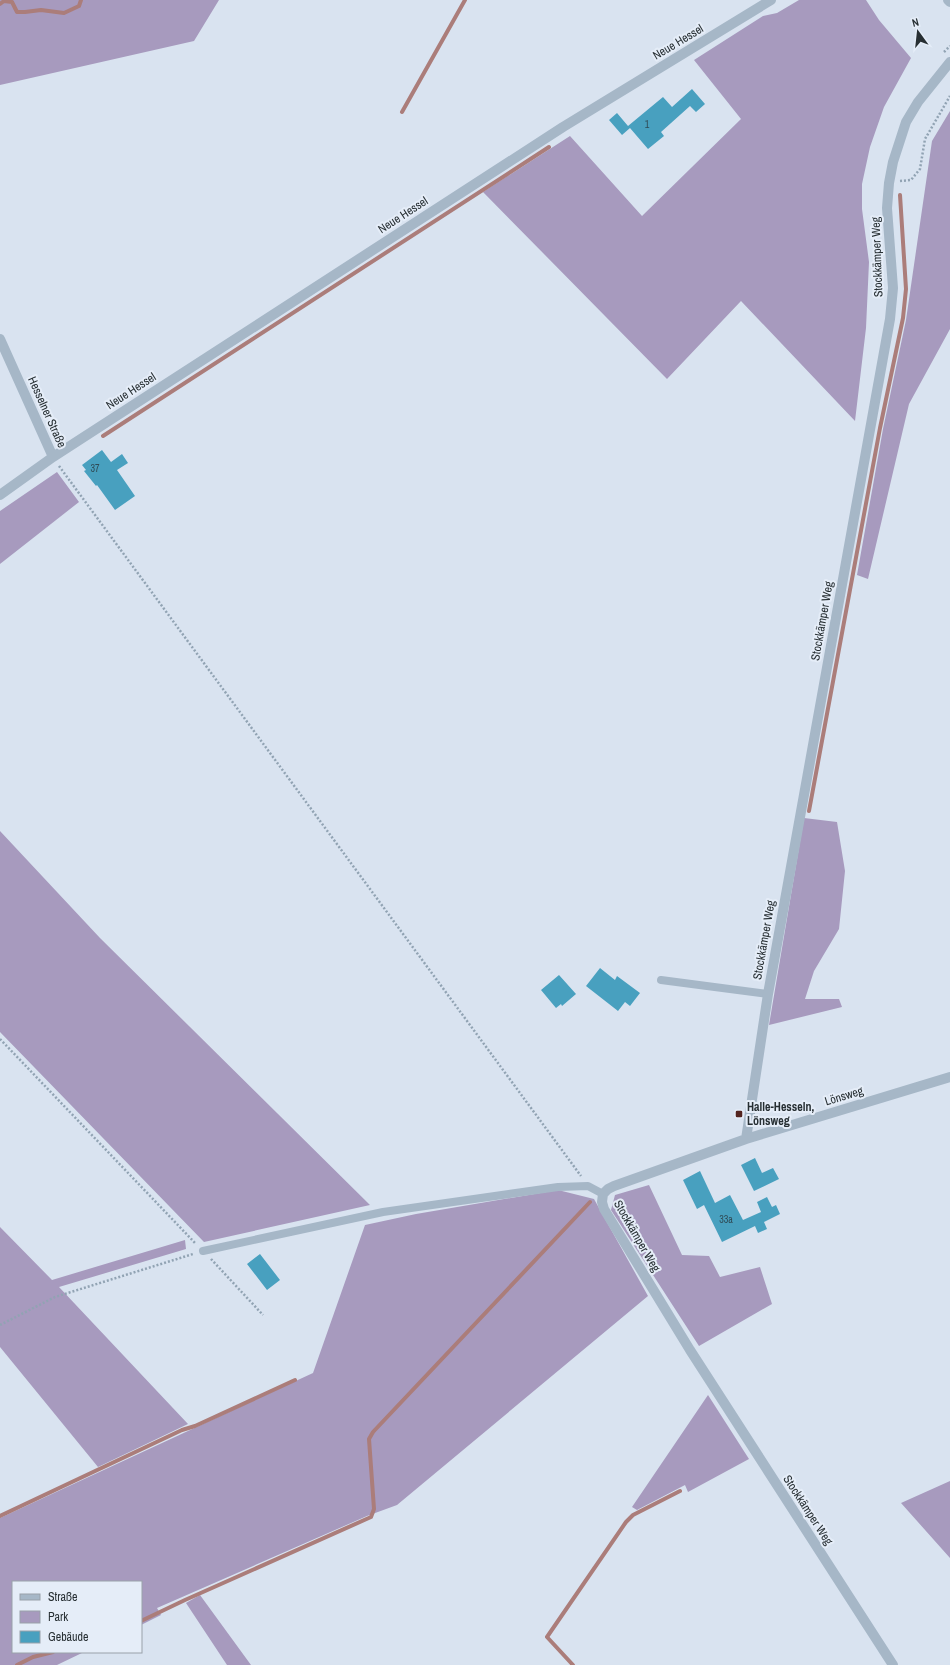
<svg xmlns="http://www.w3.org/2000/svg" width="950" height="1665" font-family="'Archivo Narrow',sans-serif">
<rect width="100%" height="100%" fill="#d9e3f0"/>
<!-- green -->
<path fill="#a79abe" d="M0,0H219L194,41L0,85Z
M799,0H866L879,20L911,58L884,107L870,147L862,184V209L869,262L866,328L855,421L741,301L667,379L483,192L570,136L642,216L741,119L694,60L763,16L777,13Z
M950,111V329L909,404L868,579L857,575L883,429L906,320L932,141Z
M57,472L79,502L0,564V511Z
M804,818L837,822L845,871L839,929L814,971L805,999H839L842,1007L769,1025Z
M0,831L100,938L370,1205L204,1242L0,1032Z
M649,1185L682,1255L709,1256L720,1277L760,1267L772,1304L699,1346L611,1210L615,1195Z
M558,1190L594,1199L648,1296L397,1505L367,1516L157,1608L161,1615L141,1625V1582H13V1652H84L57,1665H0V1518L313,1373L365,1225L416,1214Z
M0,1227L52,1280L185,1240L186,1249L59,1287L188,1424L98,1467L0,1347Z
M708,1395L749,1459L688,1492L685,1485L637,1510L632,1507Z
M950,1481V1558L901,1503Z
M200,1595L251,1665H227L186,1603Z"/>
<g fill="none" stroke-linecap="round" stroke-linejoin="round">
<!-- stream -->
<path stroke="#ab7d7a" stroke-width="4" d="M0,4L4,1L12,2L17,12H25L41,10L64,13L79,6L81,0
M402,112L465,0
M103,436L549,147
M809,811L880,428L903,318L906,289L900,195
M0,1516L182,1430L195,1426L295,1380
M141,1621L185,1600L371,1517L374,1509L369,1439L373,1432L590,1202
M17,1665L33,1657L53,1652
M573,1665L547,1637L626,1522L633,1515L680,1491"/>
</g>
<!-- building -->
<path fill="#48a0bf" d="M692,89L705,104L696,112L690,106L661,132L664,136L648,149L630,128L622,135L609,120L617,113L628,126L663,97L672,107Z
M102,450L111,462L122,454L128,463L117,470L135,496L115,510L97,485L96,486L84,471L86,470L82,465Z
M600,968L615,980L617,976L640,993L630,1006L625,1002L618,1011L586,986Z
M559,975L576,994L562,1006L561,1004L556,1008L541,990Z
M755,1158L762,1173L773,1168L779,1179L754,1191L741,1165Z
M700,1171L715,1203L730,1195L743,1220L761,1212L757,1202L767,1197L772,1207L776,1205L780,1214L764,1222L767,1229L758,1233L755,1226L722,1242L704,1205L697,1209L683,1180Z
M260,1254L280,1280L267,1290L247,1264Z"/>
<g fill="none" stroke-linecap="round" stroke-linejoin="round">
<!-- path -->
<path stroke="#91a3b3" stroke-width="2.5" stroke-dasharray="2 2" stroke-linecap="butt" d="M944,52L950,46
M900,181L911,180L920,169L925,139L950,96
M59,466L581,1176
M0,1039L196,1244
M211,1259L263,1315
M0,1325L55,1297L193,1254"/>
<!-- service -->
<path stroke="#a6b7c7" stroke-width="8" d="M661,980L768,994
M203,1251L383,1212L558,1187L588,1186L603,1194"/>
<!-- minor -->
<path stroke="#a6b7c7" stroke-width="10" d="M948,0L950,2
M0,339L53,457
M0,495L53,457L563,127L771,0
M746,1139L768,994L890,319L893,288L887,208L889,183L893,162L906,122L918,102L950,62
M893,1665L690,1350L604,1209L602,1202L603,1194L608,1189L614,1186L746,1139L950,1077"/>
</g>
<!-- markers -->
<rect fill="#52231f" stroke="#e5edf8" stroke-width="1.5" x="735" y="1110" width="8" height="8" rx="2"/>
<g text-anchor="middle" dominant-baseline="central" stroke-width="4" stroke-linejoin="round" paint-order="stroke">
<!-- number labels -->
<g font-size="10" fill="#2f4b56">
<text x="647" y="124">1</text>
<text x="95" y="468">37</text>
<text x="726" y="1219">33a</text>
</g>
<!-- street labels -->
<g font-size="12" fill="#272f33" stroke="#e5edf8">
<text transform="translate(678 42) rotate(-31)">Neue Hessel</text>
<text transform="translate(403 215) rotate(-33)">Neue Hessel</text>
<text transform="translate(877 257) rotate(-92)">Stockkämper Weg</text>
<text transform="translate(131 391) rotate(-33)">Neue Hessel</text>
<text transform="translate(47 412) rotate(66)">Hesselner Straße</text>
<text transform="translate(822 621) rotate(-80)">Stockkämper Weg</text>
<text transform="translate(764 940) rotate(-80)">Stockkämper Weg</text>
<text transform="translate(844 1096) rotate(-17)">Lönsweg</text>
<text transform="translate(637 1236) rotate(60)">Stockkämper Weg</text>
<text transform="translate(808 1510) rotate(57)">Stockkämper Weg</text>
</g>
<!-- poi labels -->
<g font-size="12" font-weight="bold" fill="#272f33" stroke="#e5edf8" text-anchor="start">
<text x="747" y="1107">Halle-Hesseln,<tspan x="747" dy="14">Lönsweg</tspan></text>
</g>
</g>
<!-- legend -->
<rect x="12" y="1581" width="130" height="72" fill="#e5edf8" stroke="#99a1a9"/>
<rect x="20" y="1594" width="20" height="6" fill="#a6b7c7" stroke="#99a1a9"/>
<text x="48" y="1601" font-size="12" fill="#272f33">Straße</text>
<rect x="20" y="1611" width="20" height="12" fill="#a79abe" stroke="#99a1a9"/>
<text x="48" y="1621" font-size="12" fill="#272f33">Park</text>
<rect x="20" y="1631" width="20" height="12" fill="#48a0bf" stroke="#99a1a9"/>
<text x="48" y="1641" font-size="12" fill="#272f33">Gebäude</text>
<!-- north arrow -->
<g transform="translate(918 32) rotate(345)" stroke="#e5edf8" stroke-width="3" paint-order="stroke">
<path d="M0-3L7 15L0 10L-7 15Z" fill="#272f33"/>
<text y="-6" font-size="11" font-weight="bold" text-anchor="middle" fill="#272f33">N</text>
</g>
</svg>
